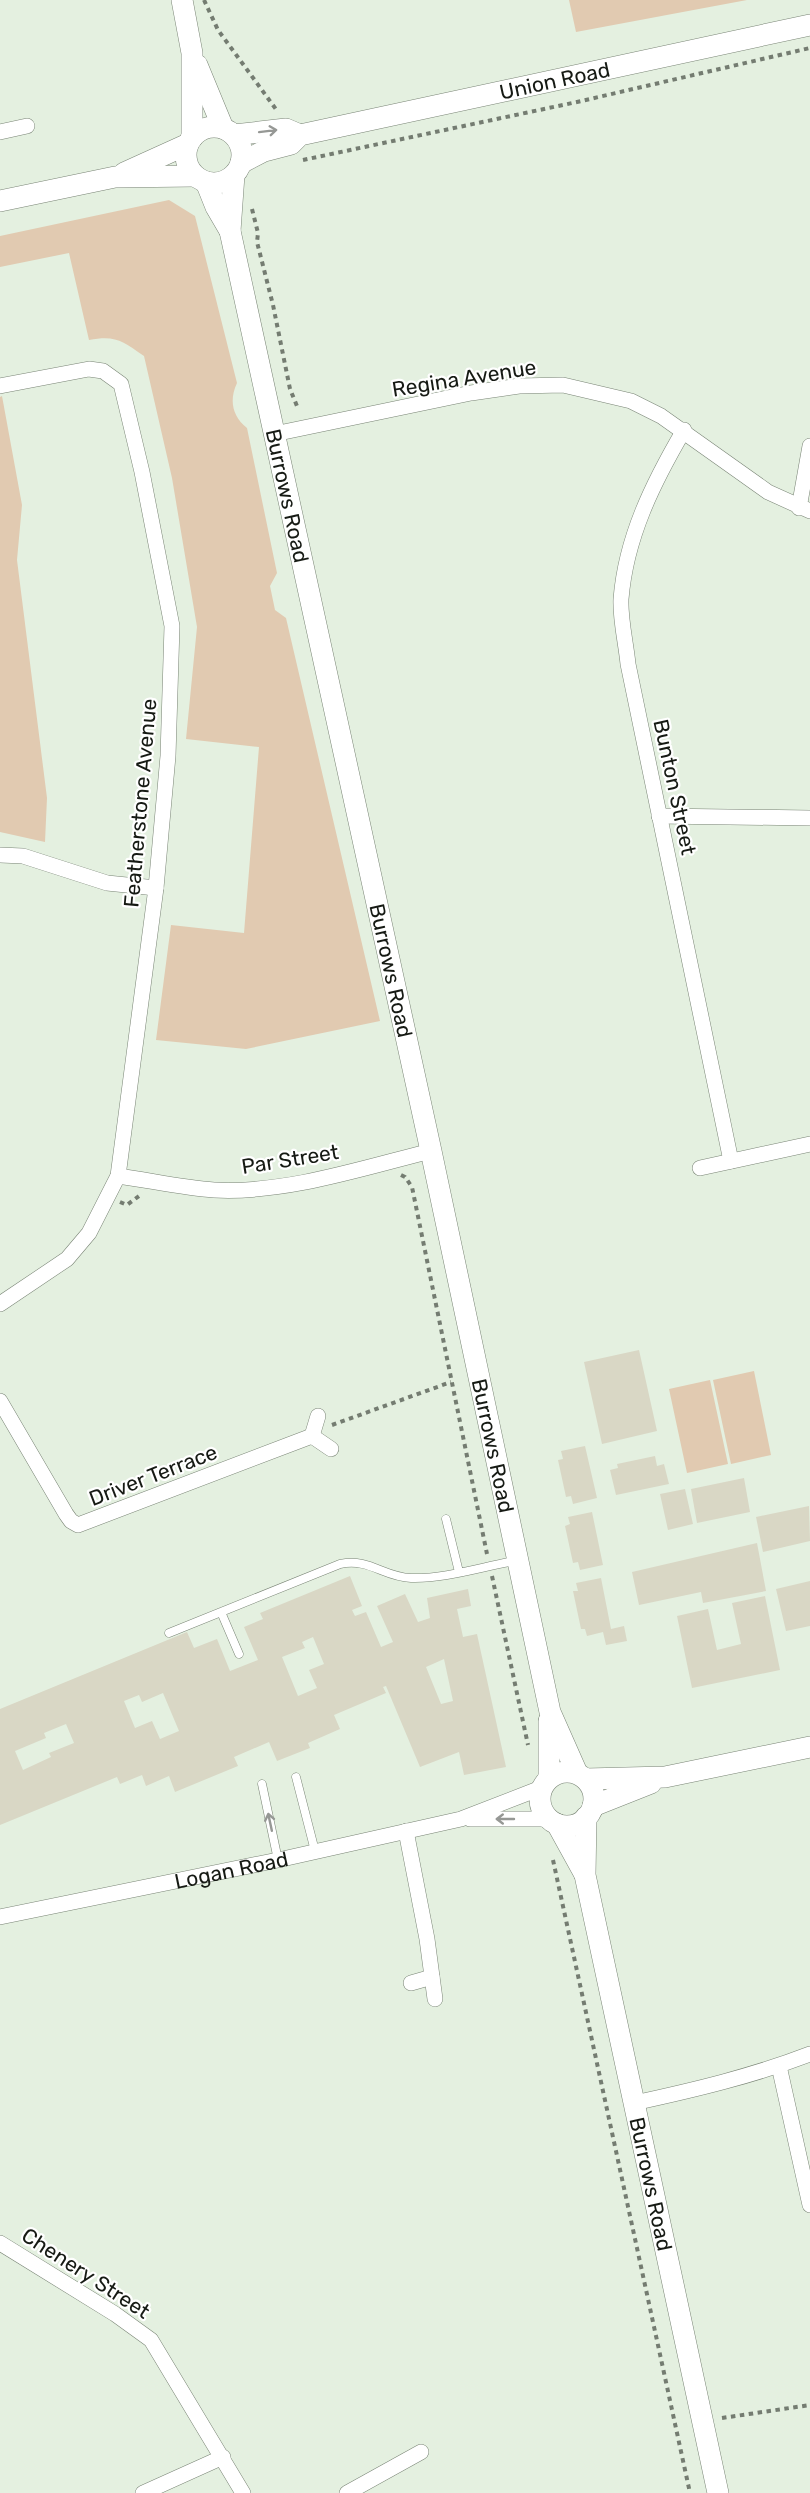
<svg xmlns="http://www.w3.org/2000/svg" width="810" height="2493" font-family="Rubik,sans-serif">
<rect width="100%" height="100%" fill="#e4f0e0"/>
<!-- green -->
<path fill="#e1cab1" d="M569,0H747L576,32Z
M169,200L195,216L237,383C229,400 232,416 247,428L277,573L270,586L275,610L286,618L380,1021L246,1049L156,1040L171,925L244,933L259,747L186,739L197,627L172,478L144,356C122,341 116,335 89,340L69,253L0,267V236Z
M2,396L22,505L17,560L47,798L45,842L0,832V397Z
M754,1371L771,1455L731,1464L713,1380Z
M710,1380L728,1464L687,1473L669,1389Z"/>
<!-- building -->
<path fill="#d9d7c5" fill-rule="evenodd" d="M639,1350L657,1431L602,1444L584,1362Z
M585,1446L597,1498L573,1504L571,1496L566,1497L558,1460L563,1459L561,1451Z
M655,1456L657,1466L664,1464L669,1484L616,1495L610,1470L618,1468L617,1464Z
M744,1478L750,1512L697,1523L691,1489Z
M685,1489L693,1524L668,1530L660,1494Z
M809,1506L810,1541L763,1552L756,1517Z
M592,1512L603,1565L580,1570L578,1562L573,1563L565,1526L570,1524L568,1517Z
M757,1543L766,1591L703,1603L701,1592L639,1605L632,1572Z
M350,1576L362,1606L352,1610L355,1616L366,1612L381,1647L393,1642L377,1606L405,1594L418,1622L430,1618L427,1598L468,1589L471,1606L457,1609L463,1637L477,1634L506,1767L464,1775L459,1752L420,1767L386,1686L383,1687L386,1693L334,1715L340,1729L308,1743L310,1748L277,1761L269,1742L234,1757L238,1766L175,1792L169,1776L146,1786L142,1775L120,1784L117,1777L0,1825V1709L187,1632L194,1648L217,1639L230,1671L258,1660L244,1627L263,1619L260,1613ZM313,1637L324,1664L309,1670L317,1688L298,1696L282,1657L305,1648L302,1642ZM444,1659L453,1701L441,1704L426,1667ZM163,1693L179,1731L160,1739L152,1721L135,1728L124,1701L139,1695L142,1702ZM66,1724L74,1743L49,1753L51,1757L23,1770L15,1751L46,1738L44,1733Z
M601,1578L611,1629L624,1626L627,1641L606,1645L603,1632L587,1636L585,1629H581L573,1591H578L576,1583Z
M810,1581V1626L786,1631L776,1589Z
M765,1596L780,1670L692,1688L677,1616L708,1609L717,1650L741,1644L732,1603Z"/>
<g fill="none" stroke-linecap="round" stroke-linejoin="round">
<defs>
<path id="lane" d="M446,1519L459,1572
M221,1612L239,1654
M169,1633L340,1564C370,1558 383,1577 411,1578C445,1579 481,1567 515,1561
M296,1777L315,1851
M262,1784L278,1860"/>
<g id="street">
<path d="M0,132L27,126"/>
<path d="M0,386L89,369L103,371L121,384L142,472L172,626L168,756L156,888L118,1176L89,1233L67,1259L0,1304"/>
<path d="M684,430C653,483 626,537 621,599C620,619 626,643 628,664L731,1161"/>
<path d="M274,434L471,393L519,386L563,385L631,401L661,416L768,492L810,511"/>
<path d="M799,508L810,446"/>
<path d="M659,816L810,818"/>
<path d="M0,855L23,856L107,883L156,888"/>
<path d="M700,1168L810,1144"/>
<path d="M118,1176C148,1180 184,1188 214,1190C284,1194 363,1168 431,1151"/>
<path d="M0,1401L66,1514L71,1521L78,1525L312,1436"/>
<path d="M312,1436L331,1449"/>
<path d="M312,1436L318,1416"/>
<path d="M470,1819H549"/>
<path d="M406,1831L427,1939L435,1999"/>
<path id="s1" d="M0,1917L278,1860L461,1819L541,1788"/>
<path d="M411,1983L432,1977"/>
<path d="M779,2066L810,2205"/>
<path d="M634,2103C694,2090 753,2076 810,2054"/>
<path d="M0,2243L115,2314L151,2340L243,2493"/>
<path d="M143,2493L223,2457"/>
<path d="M347,2493L421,2452"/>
</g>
<g id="secondary">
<path d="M182,0L192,53V138"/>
<path d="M197,65L223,128"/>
<circle cx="214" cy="155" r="28"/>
<path d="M234,135L286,129L300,135"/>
<path id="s2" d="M241,163L264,151L291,144L300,135L810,25"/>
<path d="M124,173L188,144"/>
<path id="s3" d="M234,175L230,231L431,1151L550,1712L577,1773"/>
<path d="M206,182L216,207L230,231"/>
<path d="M0,201L115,177L195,176"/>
<circle cx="567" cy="1799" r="27"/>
<path d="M549,1778V1721"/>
<path d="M586,1779L665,1777L810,1747"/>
<path d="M593,1806L651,1783"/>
<path id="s4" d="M586,1817L585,1875L718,2493"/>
<path d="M557,1824L584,1873"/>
</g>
</defs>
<!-- lane casing -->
<use href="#lane" stroke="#798475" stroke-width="9"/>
<!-- street casing -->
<use href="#street" stroke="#798475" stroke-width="16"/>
<!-- secondary casing -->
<use href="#secondary" stroke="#798475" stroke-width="22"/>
<!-- path -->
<path stroke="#747c71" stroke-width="4" stroke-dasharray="4.5 4.5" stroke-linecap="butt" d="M204,0L218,30L278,112
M303,160L577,102L810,48
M252,209L258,233L257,242L273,305L290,389L297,406
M401,1175L405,1177L412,1187L487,1554
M120,1202L127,1205L139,1196
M332,1425L451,1382
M492,1576L528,1745
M553,1860L690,2493
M722,2418L810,2405"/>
<!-- lane -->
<use href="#lane" stroke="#fff" stroke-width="8"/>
<!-- street -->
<use href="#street" stroke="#fff" stroke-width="15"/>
<!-- secondary -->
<use href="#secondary" stroke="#fff" stroke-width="21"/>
</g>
<!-- one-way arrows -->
<defs><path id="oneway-shaft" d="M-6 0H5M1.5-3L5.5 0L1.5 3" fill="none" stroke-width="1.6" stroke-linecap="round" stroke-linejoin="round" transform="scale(1.5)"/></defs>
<g stroke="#969895">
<use href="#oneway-shaft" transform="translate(268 131) rotate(-7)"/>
<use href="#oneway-shaft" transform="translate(505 1819) rotate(180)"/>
<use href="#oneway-shaft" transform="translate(270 1822) rotate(-102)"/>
</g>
<g text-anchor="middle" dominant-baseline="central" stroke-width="4.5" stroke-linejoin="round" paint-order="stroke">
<!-- street labels -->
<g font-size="21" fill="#161a14" stroke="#fff">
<text stroke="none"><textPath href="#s2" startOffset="327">Union Road</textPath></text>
<text transform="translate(464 378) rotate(-9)">Regina Avenue</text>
<text stroke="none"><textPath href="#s3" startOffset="327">Burrows Road</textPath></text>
<text transform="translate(675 787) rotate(78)">Bunton Street</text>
<text transform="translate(140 803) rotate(-85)">Featherstone Avenue</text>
<text stroke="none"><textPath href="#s3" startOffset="813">Burrows Road</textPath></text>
<text transform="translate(290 1159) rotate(-9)">Par Street</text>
<text stroke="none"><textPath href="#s3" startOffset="1299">Burrows Road</textPath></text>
<text transform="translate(153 1475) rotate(-21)">Driver Terrace</text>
<text stroke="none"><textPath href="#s1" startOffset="236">Logan Road</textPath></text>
<text stroke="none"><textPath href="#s4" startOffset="374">Burrows Road</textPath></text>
<text transform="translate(86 2273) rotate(33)">Chenery Street</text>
</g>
</g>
</svg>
